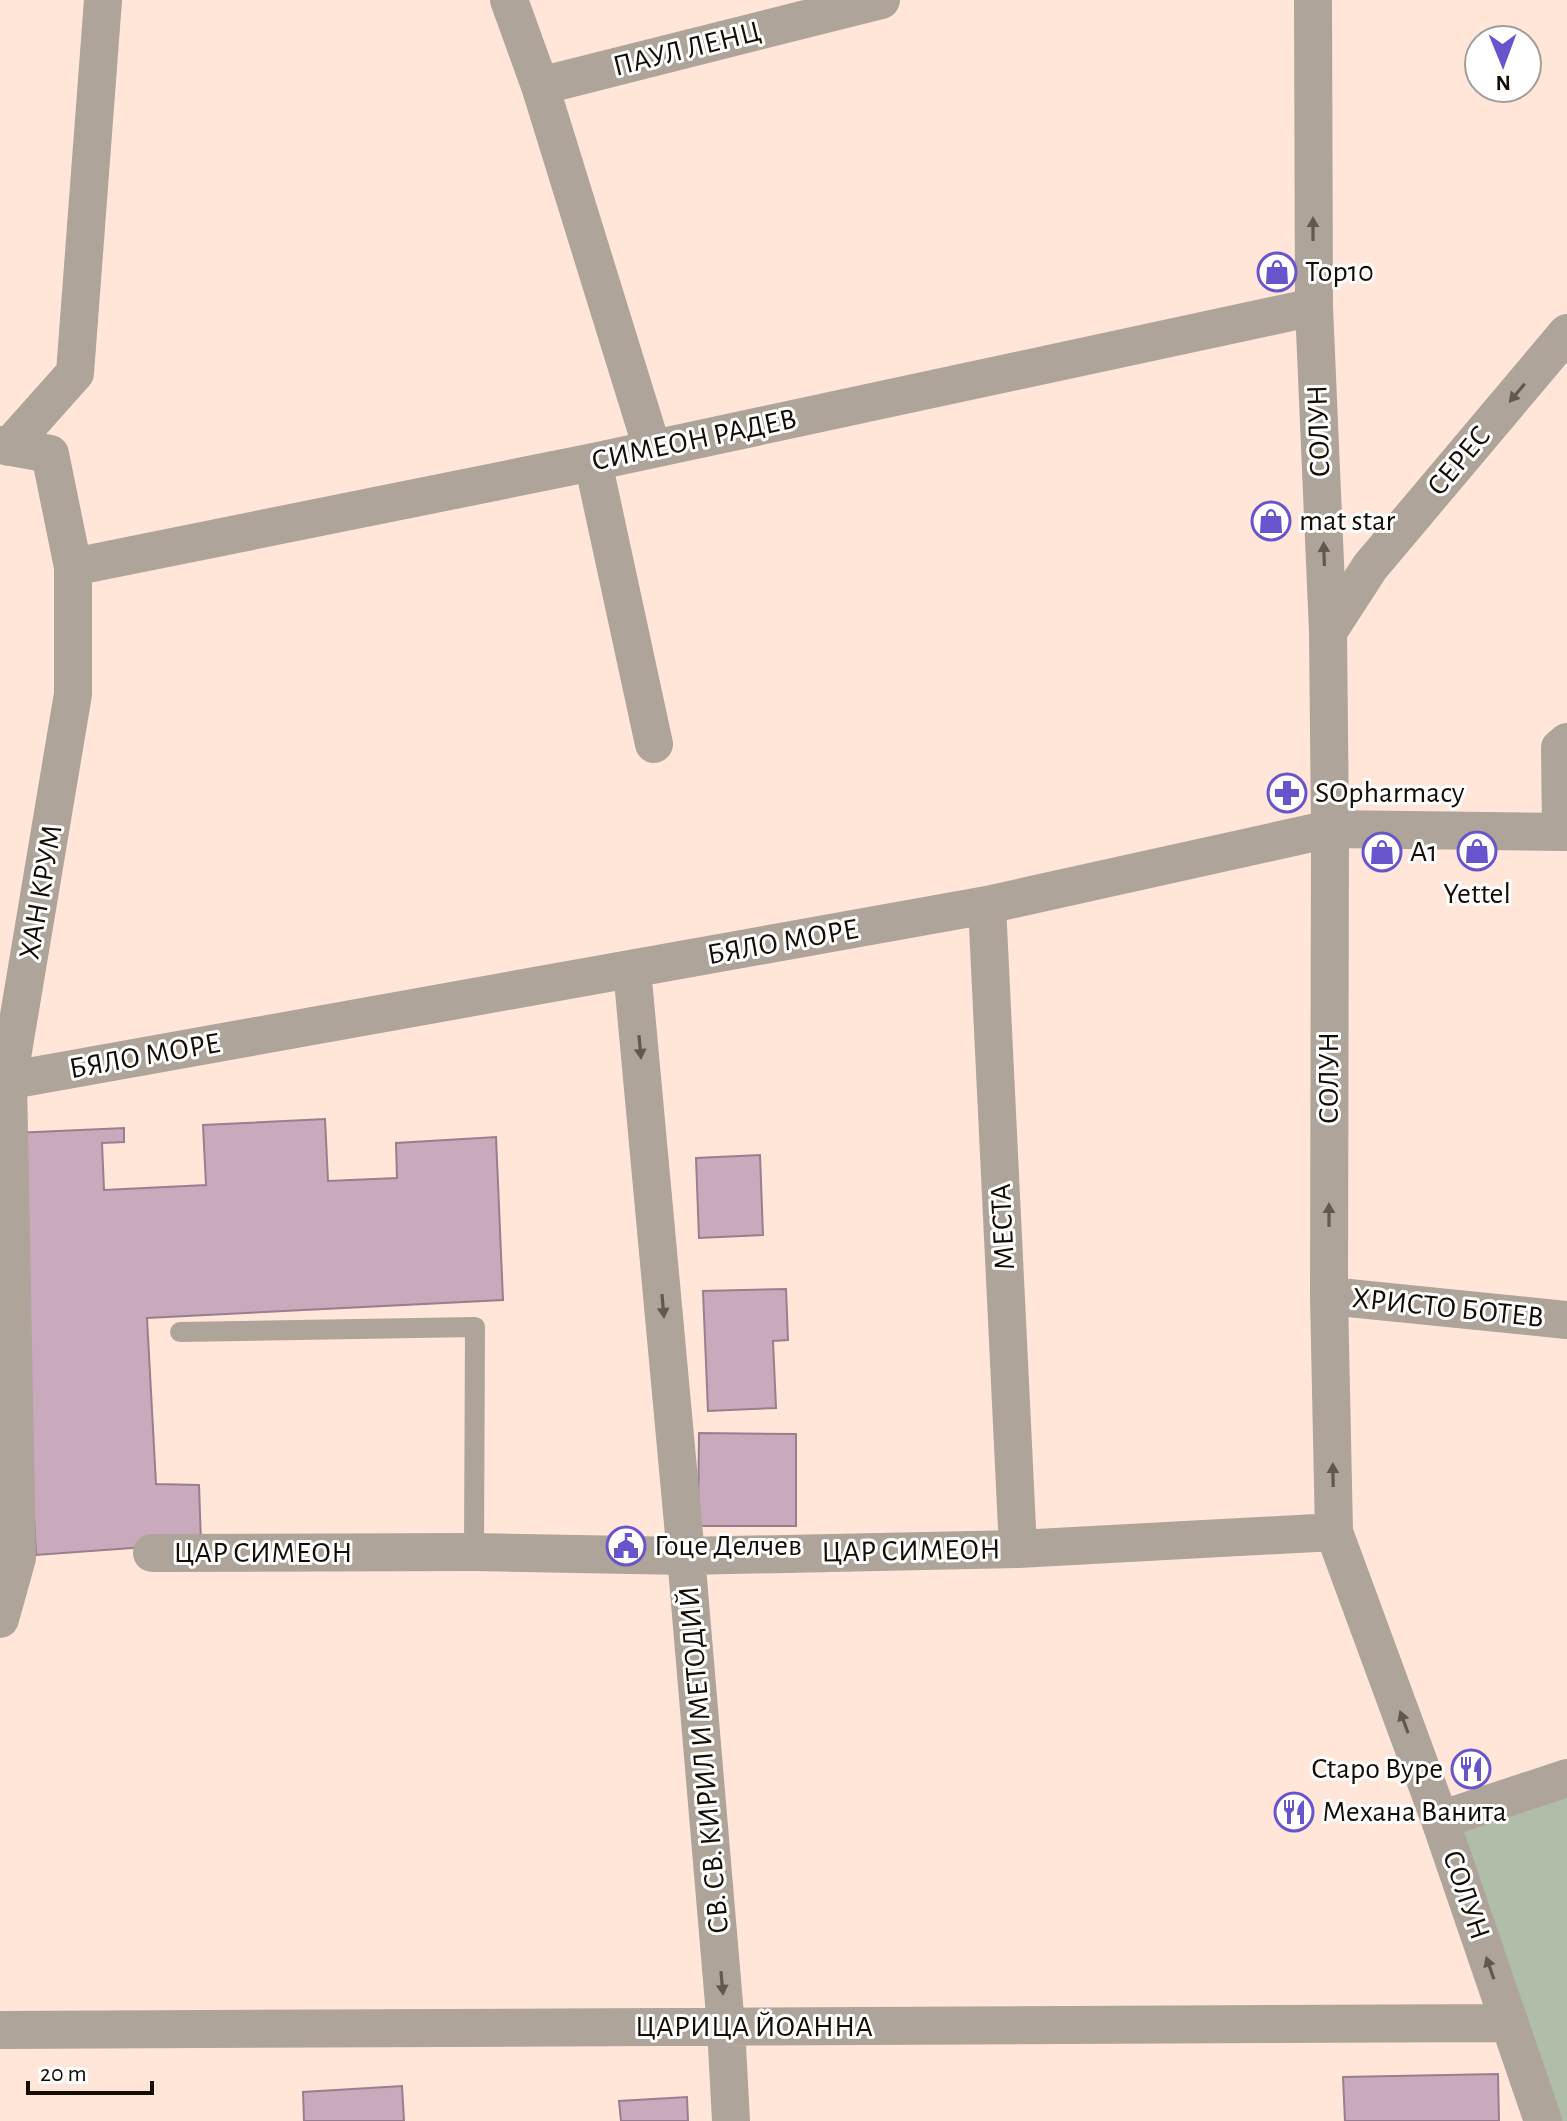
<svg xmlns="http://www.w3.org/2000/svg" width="1567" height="2121" font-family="'Alegreya Sans',sans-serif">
<rect width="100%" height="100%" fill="#ffe6d8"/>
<!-- green -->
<path fill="#b0bea9" d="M1567,1796V2121H1555L1461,1832Z"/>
<!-- building -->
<path fill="#c8aabc" stroke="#997e8e" stroke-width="2" d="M325,1119L328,1181L397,1178L396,1143L496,1137L503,1300L147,1318L156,1484L199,1485L201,1543L36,1555L14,1133L124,1128V1142L102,1143L104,1190L206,1185L203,1125Z
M760,1155L763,1235L699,1238L696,1158Z
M786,1289L788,1340L773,1341L776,1408L708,1411L703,1291Z
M699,1433L796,1434V1526H698Z
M1498,2074L1499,2121H1345L1343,2077Z
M402,2086L404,2121H304L303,2092Z
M687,2097L688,2121H621L619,2101Z"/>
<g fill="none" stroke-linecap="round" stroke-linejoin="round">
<!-- lane -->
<path stroke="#aea49a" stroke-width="20" d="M180,1332L475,1327L474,1552"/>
<!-- street -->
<path stroke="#aea49a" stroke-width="38" d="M509,0L540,86L652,448
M1313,0L1314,307L1328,632L1330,829L1329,1296L1334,1532L1440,1820L1543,2121
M540,86L881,0
M0,445L50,454L73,567V694L8,1081L17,1558L0,1619
M9,447L75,373L103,0
M593,462L654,744
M73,567L593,462L1314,307
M1328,632L1370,567L1567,333
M1561,831L1560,748L1567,742
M987,905L1018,1549
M632,969L686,1556L726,2027L731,2121
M0,1082L987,905L1330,829L1567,832
M1329,1296L1567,1320
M152,1553L474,1552L686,1556L1018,1549L1334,1532
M1440,1820L1567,1778
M0,2030L1509,2023"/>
</g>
<!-- one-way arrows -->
<defs><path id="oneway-solid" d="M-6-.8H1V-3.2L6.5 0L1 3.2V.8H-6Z" transform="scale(2)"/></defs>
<g fill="#625850">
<use href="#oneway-solid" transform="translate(1313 229) rotate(-90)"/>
<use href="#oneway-solid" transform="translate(1517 393) rotate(130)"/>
<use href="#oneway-solid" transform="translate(1324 554) rotate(-92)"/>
<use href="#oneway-solid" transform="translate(640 1047) rotate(85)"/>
<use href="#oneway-solid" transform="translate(1329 1215) rotate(-90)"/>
<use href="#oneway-solid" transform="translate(663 1306) rotate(85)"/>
<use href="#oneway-solid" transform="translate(1333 1475) rotate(-91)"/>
<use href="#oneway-solid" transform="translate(1404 1722) rotate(-110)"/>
<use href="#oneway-solid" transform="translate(1490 1968) rotate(-109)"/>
<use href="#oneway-solid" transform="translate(722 1983) rotate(85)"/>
</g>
<!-- icons -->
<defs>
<symbol id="shop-ring" viewBox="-11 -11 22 22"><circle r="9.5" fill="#fff" stroke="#6854cd" stroke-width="1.5"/><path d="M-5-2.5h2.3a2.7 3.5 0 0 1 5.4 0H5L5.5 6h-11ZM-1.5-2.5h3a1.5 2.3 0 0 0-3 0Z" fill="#6854cd"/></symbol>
<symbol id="pharmacy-ring" viewBox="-11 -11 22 22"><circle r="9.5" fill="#fff" stroke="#6854cd" stroke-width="1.5"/><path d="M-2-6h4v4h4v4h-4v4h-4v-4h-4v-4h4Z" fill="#6854cd"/></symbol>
<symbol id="civic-ring" viewBox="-11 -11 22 22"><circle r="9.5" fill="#fff" stroke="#6854cd" stroke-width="1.5"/><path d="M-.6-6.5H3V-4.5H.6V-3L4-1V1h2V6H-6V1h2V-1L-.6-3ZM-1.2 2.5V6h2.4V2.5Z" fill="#6854cd"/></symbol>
<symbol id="restaurant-ring" viewBox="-11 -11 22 22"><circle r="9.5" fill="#fff" stroke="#6854cd" stroke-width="1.5"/><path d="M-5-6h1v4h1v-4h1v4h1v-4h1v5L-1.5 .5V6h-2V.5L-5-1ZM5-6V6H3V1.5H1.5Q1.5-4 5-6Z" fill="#6854cd"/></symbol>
</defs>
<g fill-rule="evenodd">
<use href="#shop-ring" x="1255" y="250" width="44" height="44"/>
<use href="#shop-ring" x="1249" y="499" width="44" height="44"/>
<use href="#pharmacy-ring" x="1265" y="771" width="44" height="44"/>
<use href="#shop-ring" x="1455" y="829" width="44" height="44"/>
<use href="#shop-ring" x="1360" y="830" width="44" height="44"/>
<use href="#civic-ring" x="604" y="1524" width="44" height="44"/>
<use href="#restaurant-ring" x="1449" y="1747" width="44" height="44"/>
<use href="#restaurant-ring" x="1272" y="1790" width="44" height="44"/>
</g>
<g text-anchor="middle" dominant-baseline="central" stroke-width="6" stroke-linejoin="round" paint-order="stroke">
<!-- street labels -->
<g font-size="30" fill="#150c06" stroke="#fff">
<text transform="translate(687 49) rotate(-14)">ПАУЛ ЛЕНЦ</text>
<text transform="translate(1319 431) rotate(-92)">СОЛУН</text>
<text transform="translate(694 440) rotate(-12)">СИМЕОН РАДЕВ</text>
<text transform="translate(1459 461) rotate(-50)">СЕРЕС</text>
<text transform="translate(41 892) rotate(-80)">ХАН КРУМ</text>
<text transform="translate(783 942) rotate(-10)">БЯЛО МОРЕ</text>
<text transform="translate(145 1056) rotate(-10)">БЯЛО МОРЕ</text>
<text transform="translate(1329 1078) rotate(-90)">СОЛУН</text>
<text transform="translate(1003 1227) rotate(-93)">МЕСТА</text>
<text transform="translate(1448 1308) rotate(6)">ХРИСТО БОТЕВ</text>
<text transform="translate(911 1551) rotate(-1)">ЦАР СИМЕОН</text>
<text x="263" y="1553">ЦАР СИМЕОН</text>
<text transform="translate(704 1760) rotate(-95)">СВ. СВ. КИРИЛ И МЕТОДИЙ</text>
<text transform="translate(1466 1895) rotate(71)">СОЛУН</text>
<text x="754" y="2027">ЦАРИЦА ЙОАННА</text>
</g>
<!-- poi labels -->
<g font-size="30" fill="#150c06" stroke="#fff" text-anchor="start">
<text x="1305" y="272">Top10</text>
<text x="1299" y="521">mat star</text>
<text x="1315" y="793">SOpharmacy</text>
<text x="1410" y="852">A1</text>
<text x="1477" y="894" text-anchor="middle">Yettel</text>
<text x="654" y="1546">Гоце Делчев</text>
<text x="1443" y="1769" text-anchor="end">Ctapo Bype</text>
<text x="1322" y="1812">Механа Ванита</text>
</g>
</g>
<!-- north arrow -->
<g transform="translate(1503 64) rotate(179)"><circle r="38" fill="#ffffff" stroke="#a19e9b" stroke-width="2"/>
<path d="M0-6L14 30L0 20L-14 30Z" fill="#6854cd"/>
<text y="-12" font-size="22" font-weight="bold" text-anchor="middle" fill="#150c06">N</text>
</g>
<!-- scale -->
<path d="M28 2081v12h124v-12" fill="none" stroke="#150c06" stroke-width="4"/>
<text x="40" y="2081" font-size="24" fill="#150c06" stroke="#ffffff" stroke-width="6" paint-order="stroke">20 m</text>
</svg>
